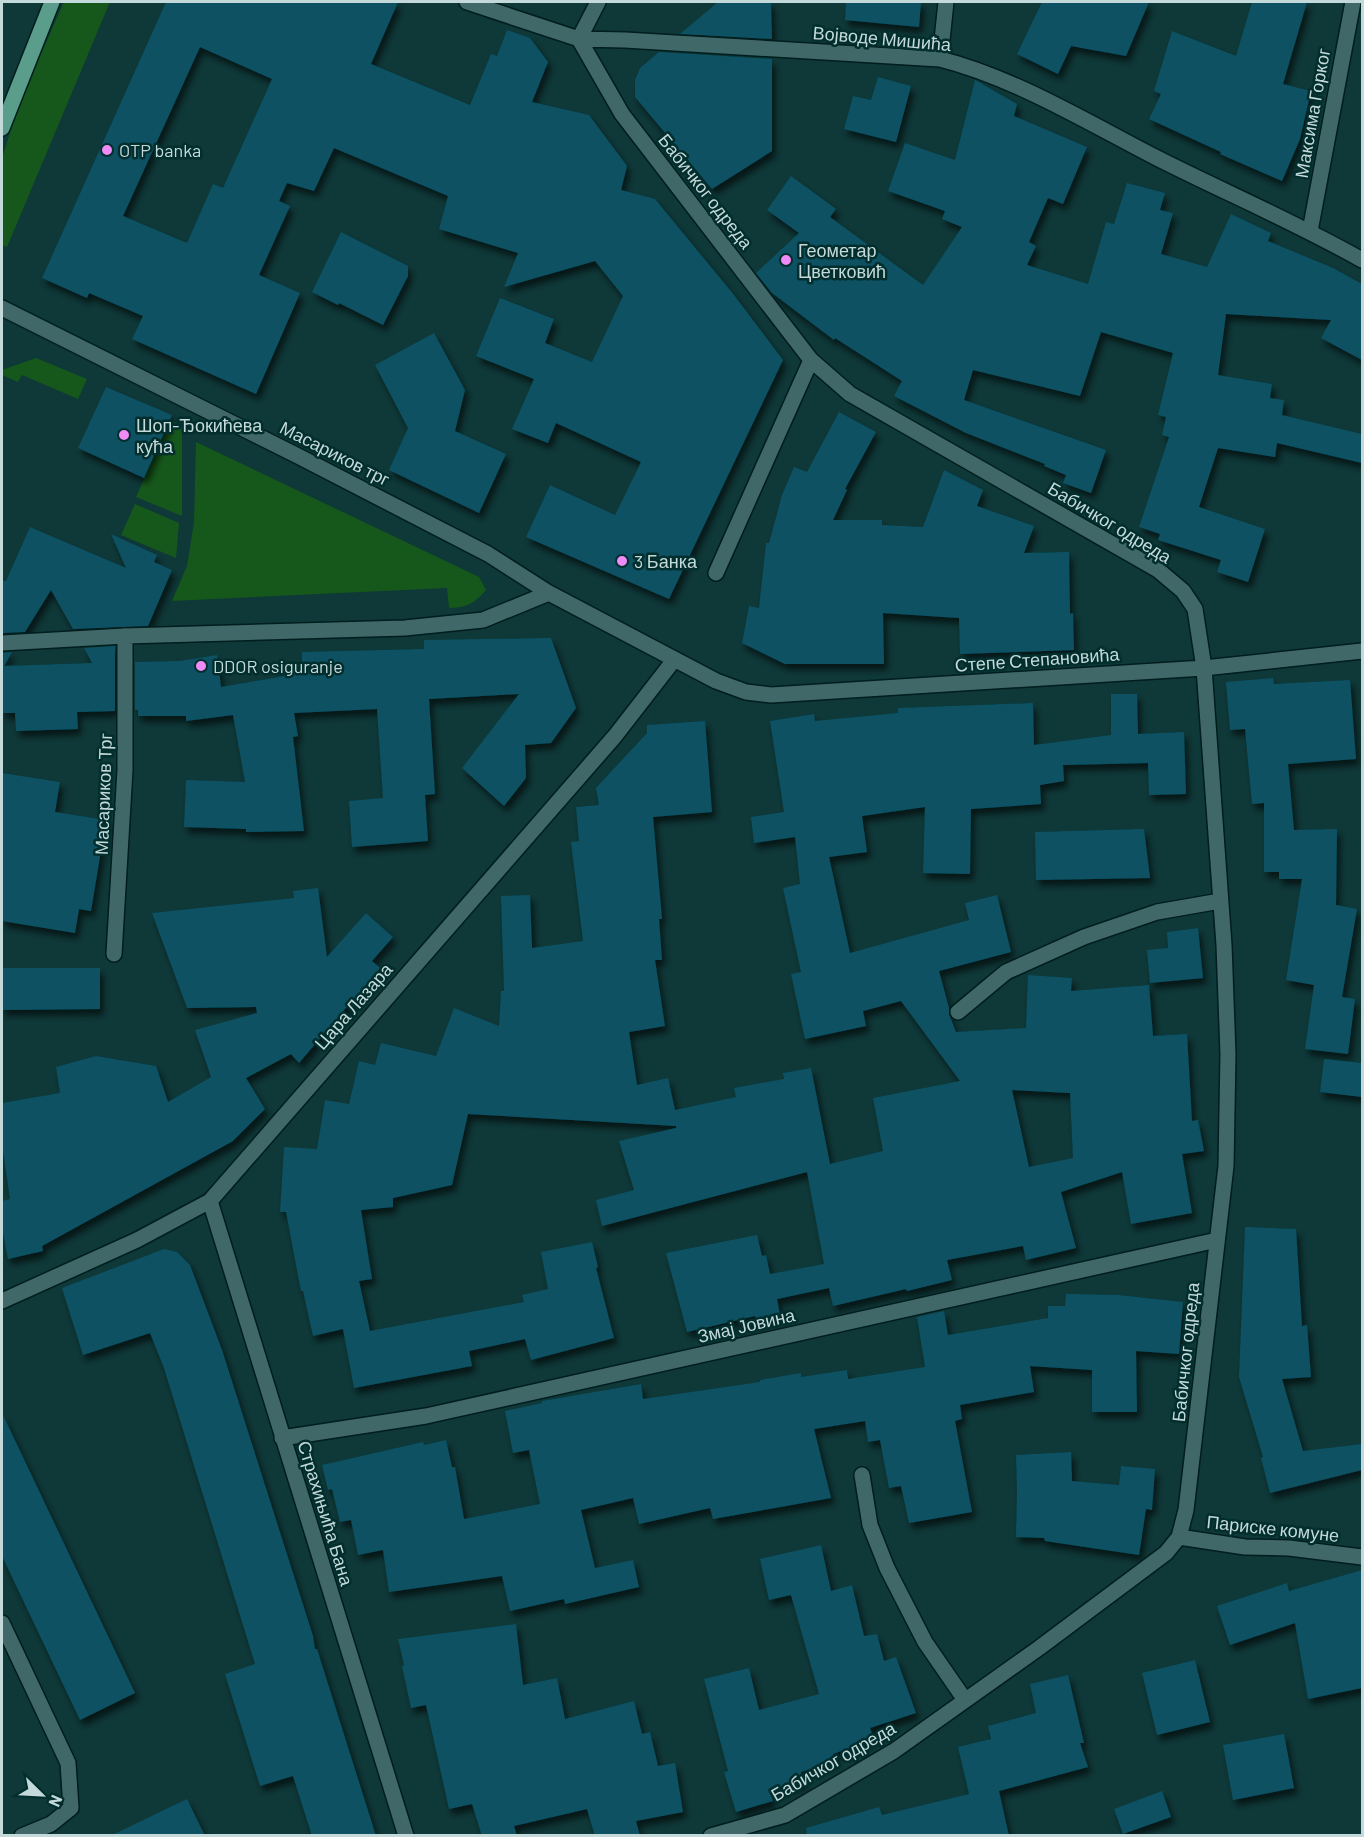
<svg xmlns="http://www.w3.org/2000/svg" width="1364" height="1837" font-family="Barlow,sans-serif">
<defs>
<filter id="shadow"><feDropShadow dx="3.5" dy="6" stdDeviation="3" flood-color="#0009"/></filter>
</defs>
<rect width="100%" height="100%" fill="#0f3838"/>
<!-- green -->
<path fill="#16581b" d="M64,2H110L7,247L2,245V158L21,99Z
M36,358L87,379L78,399L22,375L18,382L2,375V370Z
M170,420L182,426V516L136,497Z
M196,442L479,577L486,590C475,603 466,608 449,608L447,588L172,601L187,566L194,522Z
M135,504L179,523L176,558L121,535Z"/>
<!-- building -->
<path fill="#0a5163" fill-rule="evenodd" filter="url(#shadow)" d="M166,2H398L371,64L470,105L491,54L497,56L507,30L530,38L548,62L532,102L589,115L627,166L621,190L655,199L734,295L783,360L669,599L526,537L550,485L615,515L641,462L556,423L548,443L512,429L534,379L476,356L500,298L554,319L545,343L592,362L623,296L595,261L504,287L518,253L439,229L448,196L334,148L314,191L287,183L279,201L290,206L259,275L300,293L256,394L132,339L143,316L89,293L87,298L42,278ZM200,47L272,79L223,188L213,184L187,243L123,216Z
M718,2H771L772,39L680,34Z
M846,2H921L919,27L845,20Z
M1042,2H1149L1126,56L1071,46L1058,74L1017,54Z
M1252,2H1307L1283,84L1311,91L1300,139L1282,181L1220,154L1221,152L1149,119L1161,94L1154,91L1172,31L1236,56Z
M659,52L772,59V151L712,189L635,97V80L640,68Z
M878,77L911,86L896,142L844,129L853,96L871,100Z
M975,80L1017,104L1014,116L1087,147L1063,204L1048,198L1029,242L1036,246L1027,265L1088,284L1106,222L1114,224L1127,183L1165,193L1160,210L1173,213L1161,254L1207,267L1231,214L1271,233L1268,241L1333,268L1362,284V360L1321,338L1331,320L1226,314L1218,375L1272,384L1270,398L1284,400L1282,415L1362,434V463L1277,443L1275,457L1218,448L1199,507L1265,529L1248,582L1217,572L1221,560L1158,540L1160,534L1139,527L1169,437L1162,435L1166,417L1158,415L1173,353L1101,332L1080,396L973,370L964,400L1106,450L1091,493L1063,483L1066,475L1044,466L1045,464L966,433L894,396L902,381L835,338L834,340L772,293L756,273L799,233L767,210L791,176L836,209L830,217L923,285L962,227L942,219L945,211L888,191L905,143L955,160Z
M341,232L408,266V276L383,325L339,303L338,305L312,292Z
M434,333L465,390L455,431L506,454L479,513L389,470L408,428L375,365Z
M106,387L172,415L144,478L78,448Z
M839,412L876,432L845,489L847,490L833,520H882V525L923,527L944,470L983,490L977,506L1034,526L1024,553L1069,552L1070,614L1073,613L1074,650L960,654L959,618L883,613L884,664H785L742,643L749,606L759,608L766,543H769L782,495L794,467L807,472Z
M30,527L126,568L111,534L157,555L154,562L172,570L148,626L73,629L51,590L25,632L2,633V581H6Z
M551,638L576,708L551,743L525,745L526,778L504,806L462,768L519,694L429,699L435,794L425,795L428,841L352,847L349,801L383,798L377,709L294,713L298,736L293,737L304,831L246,832V829L184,827L186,780L245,782L233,715L186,721V716H138V710H135V662L180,661L217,655L221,687L302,673V652L424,649V640Z
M115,646V711L77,712L78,729L16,731L15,713H2V653L12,652L4,666L92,663L84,648Z
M1273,678L1274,684L1350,680L1356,759L1288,764L1294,830L1337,829L1336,905L1357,909L1342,997L1355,999L1348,1054L1305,1049L1314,985L1286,980L1302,879H1279V872H1264V803L1252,804L1245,729L1230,730L1226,682Z
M1111,694H1137L1138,734L1184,732L1186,794L1149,795L1148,763L1063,765L1064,781L1040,785L1041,804L971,809L970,874L923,873L925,807L862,816L867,852L829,857L850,953L969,920L965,903L997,895L1011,952L939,971L949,1008V1014L956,1032L1026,1028L1028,975L1072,978L1071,991L1149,985L1153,1036L1187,1034L1192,1121L1198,1120L1204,1151L1182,1154L1192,1213L1131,1224L1122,1172L1061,1192L1076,1248L1026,1260L1023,1246L947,1260L952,1280L907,1291L906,1289L833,1306L829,1288L777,1299L780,1315L756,1321L755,1316L687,1332L666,1253L757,1235L762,1256L766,1255L770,1274L824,1264L807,1172L602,1226L596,1200L634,1190L619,1141L676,1128V1126L468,1114L452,1185L393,1198V1207L361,1210L372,1279L359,1281L370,1331L524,1302L522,1295L548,1289L541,1252L592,1242L598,1267L596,1268L614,1338L531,1360L525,1339L469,1351L472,1366L354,1388L343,1329L313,1336L303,1291H301L286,1212H280L284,1147L317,1149L325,1100L349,1104L359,1061L375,1065L381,1043L436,1056L454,1008L499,1026L501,991H504L501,896L530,895L532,948L583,941L571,842L579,841L576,807L599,805L596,788L647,733V725L705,721L712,812L653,817L662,919H659L662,960H655L665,1026L629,1032L637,1085L668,1078L675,1110L736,1097L734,1088L784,1079L783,1073L811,1068L830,1164L883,1151L873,1098L960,1081L901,1001L863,1011L866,1026L805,1039L791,974L801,972L783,888L800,884L795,837L754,843L751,817L784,812L770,721L814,714L815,721L898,713V708L1033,703L1034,745L1111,735ZM1012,1090L1070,1093L1073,1158L1029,1167Z
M2,773L60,782L55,812L106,820L91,911L79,909L75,933L2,921Z
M1144,829L1150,878L1036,880L1035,832Z
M318,888L327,957L366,913L393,937L372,961L380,968L299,1063L291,1054L246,1078L265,1109L233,1141L42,1246L43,1251L8,1259L2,1228V1201L10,1199L2,1144V1103L60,1093L56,1067L96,1056L156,1066L168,1102L211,1077L195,1030L257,1013L256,1007L187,1008L152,913L294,898L293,891Z
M1198,928L1203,978L1150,983L1147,950L1168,948L1167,932Z
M2,968H100V1009L2,1010Z
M1324,1059L1362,1063V1097L1320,1092Z
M1245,1227L1296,1229L1302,1326L1307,1325L1311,1377L1282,1379L1303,1451L1362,1444V1470L1270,1493L1261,1458L1263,1457L1239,1377Z
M164,1249L177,1252L190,1265L222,1350L313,1636L315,1649H317L376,1836H312L293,1776L260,1786L225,1674L255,1664L164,1368L150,1333L83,1355L62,1288Z
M1066,1294L1118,1295L1183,1302L1179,1354L1136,1351L1137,1412H1092V1370L1030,1366L1034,1392L960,1405L962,1419L955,1421L972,1512L909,1523L901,1486L889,1488L880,1440L868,1442L865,1421L814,1429L831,1498L713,1519L710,1508L639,1524L633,1498L581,1510L595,1568L633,1560L639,1587L565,1604L564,1599L510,1611L502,1576L389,1592L383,1550L358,1555L351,1520L340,1522L332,1489L328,1490L322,1465L423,1442L424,1445L446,1440L452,1467H455L464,1519L540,1504L529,1450L513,1453L505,1411L542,1403V1401L641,1384L643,1399L760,1382V1380L801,1373V1377L847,1370L848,1379L925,1367L917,1317L944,1311L948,1335L1048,1318V1306H1065Z
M2,1413L135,1693L80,1720L2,1556Z
M1071,1452L1072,1481L1119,1485L1121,1466L1155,1469L1152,1510L1146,1509L1139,1555L1045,1541L1044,1538L1016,1537L1017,1491L1016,1455Z
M821,1545L831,1591L852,1585L864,1636L877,1634L884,1661L896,1657L916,1713L870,1728L874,1739L833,1754L835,1761L801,1772L804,1783L770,1792L773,1801L736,1812L724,1772L728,1771L704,1679L749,1668L759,1710L819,1694L791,1595L769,1600L760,1559Z
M1362,1570V1688L1308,1699L1295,1623L1230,1645L1217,1606L1287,1583L1289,1591Z
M516,1624L523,1685L557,1678L565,1719L634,1701L642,1734L650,1732L658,1766L675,1763L683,1812L636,1821L640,1836H595L587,1809L514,1826L517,1836H482L472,1804L449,1809L426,1705L411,1708L402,1666L404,1665L398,1639Z
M1195,1660L1210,1722L1157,1735L1142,1673Z
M1068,1675L1084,1743H1080L1088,1767L999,1791L1009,1836H807L806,1828L879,1807L882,1815L969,1794L958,1747L991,1739L988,1726L1036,1713L1030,1684Z
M1284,1734L1294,1788L1233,1800L1223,1745Z
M1162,1791L1171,1817L1123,1834L1114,1809Z
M187,1799L205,1836H110Z"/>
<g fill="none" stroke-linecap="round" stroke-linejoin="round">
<defs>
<path id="pedestrian" d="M2,643L125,636"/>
<path id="minor" d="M467,2L579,39L625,40L940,59C1015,78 1087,122 1155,157C1224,192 1295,222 1362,260
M579,39L622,114L811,360L850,394L1158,570L1183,591L1195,609L1204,668L1224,945L1228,1054L1226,1166L1186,1510L1179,1537L1166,1553L1039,1648L894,1751L785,1815L711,1836
M579,39L598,2
M940,59L946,2
M1310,231L1353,2
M2,308L298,456L488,554L549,593L716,681L746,692L771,695L1204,668L1362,651
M716,573L811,360
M114,954L125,770V636L405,628L483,620L549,593
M958,1012L1006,972L1084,937L1157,912L1220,901
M210,1201L406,1836
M2,1301L137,1240L210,1201L615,736L674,660
M282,1438L426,1416L1217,1240
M862,1475L870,1525L887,1568L925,1642L965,1700
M1179,1537L1245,1547L1289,1548L1362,1557
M2,1623L68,1763L71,1808L51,1824L22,1836"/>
<path id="primary" d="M2,128L52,2"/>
</defs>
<!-- pedestrian casing -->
<use href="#pedestrian" stroke="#001e1e" stroke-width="18"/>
<!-- minor casing -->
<use href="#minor" stroke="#001e1e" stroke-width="18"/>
<!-- primary casing -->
<use href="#primary" stroke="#001e1e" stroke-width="18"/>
<!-- pedestrian -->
<use href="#pedestrian" stroke="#416868" stroke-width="15"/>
<!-- minor -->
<use href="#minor" stroke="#416868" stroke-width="15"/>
<!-- primary -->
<use href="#primary" stroke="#5b9d8b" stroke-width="15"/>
</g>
<!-- markers -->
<g fill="#ee8bf7" stroke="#022e2e" stroke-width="2">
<circle cx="107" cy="150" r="6"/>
<circle cx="786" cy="260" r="6"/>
<circle cx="124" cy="435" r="6"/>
<circle cx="622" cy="561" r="6"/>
<circle cx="201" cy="666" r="6"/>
</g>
<g text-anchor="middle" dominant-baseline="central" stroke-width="5" stroke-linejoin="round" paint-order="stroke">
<!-- street labels -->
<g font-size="18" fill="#c4d9d9" stroke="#022e2e">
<text transform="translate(882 38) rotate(5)">Војводе Мишића</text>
<text transform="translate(1312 113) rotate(-80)">Максима Горког</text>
<text transform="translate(706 191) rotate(52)">Бабичког одреда</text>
<text transform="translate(335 453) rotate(27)">Масариков трг</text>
<text transform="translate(1110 522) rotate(31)">Бабичког одреда</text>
<text transform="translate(1037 659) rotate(-4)">Степе Степановића</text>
<text transform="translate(103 794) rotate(-88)">Масариков Трг</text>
<text transform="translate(353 1006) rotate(-49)">Цара Лазара</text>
<text transform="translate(746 1325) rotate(-13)">Змај Јовина</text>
<text transform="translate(1185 1352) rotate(-84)">Бабичког одреда</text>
<text transform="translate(326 1513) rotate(73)">Страхињића Бана</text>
<text transform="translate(1273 1528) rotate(6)">Париске комуне</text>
<text transform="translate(833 1761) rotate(-30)">Бабичког одреда</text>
</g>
<!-- poi labels -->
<g font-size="18" fill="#c4d9d9" stroke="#022e2e" text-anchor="start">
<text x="119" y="150">OTP banka</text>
<text x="798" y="250">Геометар<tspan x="798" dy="21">Цветковић</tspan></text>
<text x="136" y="425">Шоп-Ђокићева<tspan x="136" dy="21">кућа</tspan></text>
<text x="634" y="561">3 Банка</text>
<text x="213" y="666">DDOR osiguranje</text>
</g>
</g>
<!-- border -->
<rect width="1364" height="1837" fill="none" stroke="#c4d9d9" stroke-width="6"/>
<!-- north arrow -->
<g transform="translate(42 1795) rotate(114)" stroke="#022e2e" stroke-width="4.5" paint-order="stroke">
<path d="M0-4.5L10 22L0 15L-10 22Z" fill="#c4d9d9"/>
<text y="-9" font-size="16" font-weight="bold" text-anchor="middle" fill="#c4d9d9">N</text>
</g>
</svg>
